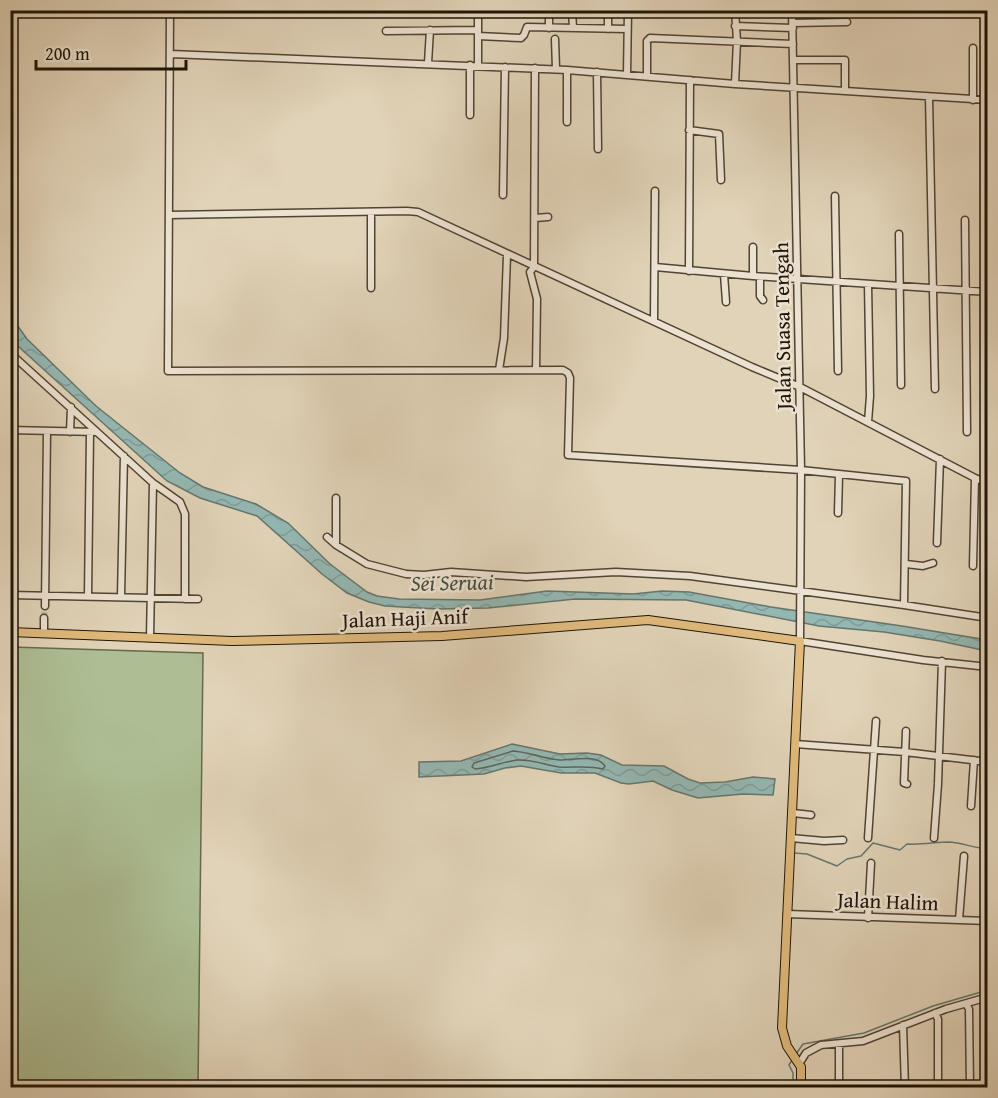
<svg xmlns="http://www.w3.org/2000/svg" width="998" height="1098" font-family="'Gentium Book Plus',serif">
<defs>
<pattern id="water-waves" width="16" height="10" patternUnits="userSpaceOnUse" patternTransform="scale(1.5)"><rect width="16" height="10" fill="#94b7b2"/><path d="M0 5q4-4 8 0t8 0" fill="none" stroke="#7f9c98"/></pattern>
</defs>
<rect width="100%" height="100%" fill="#e1d3b8"/>
<filter id="stains"><feTurbulence type="fractalNoise" baseFrequency=".00333" numOctaves="4"/><feColorMatrix values="0 0 0 0 .2 0 0 0 0 .09 0 0 0 0 .02 0 0 0 .5 -.17"/></filter>
<radialGradient id="worn" r=".72"><stop offset=".6" stop-color="#630" stop-opacity="0"/><stop offset="1" stop-color="#630" stop-opacity=".3"/></radialGradient>
<!-- green -->
<path fill="#adbe94" stroke="#666a4d" stroke-width="1.5" d="M11,647L203,653L198,1087H11Z"/>
<!-- water -->
<path fill="url(#water-waves)" stroke="#65766d" stroke-width="1.5" d="M10,315L27,339L96,406L180,473L203,487L256,504L288,523L330,564L367,592L377,596L399,599L480,600L547,591L633,594L662,591L689,592L771,607L902,626L987,640V651L940,641L884,632L819,626L686,600L575,599L488,608L437,609L385,606L369,602L347,593L322,574L257,516L200,498L167,481L19,347L11,337Z
M512,744L560,754L587,753L601,755L622,765L664,766L688,779L700,783L725,782L753,777L775,779L773,795L743,794L698,798L672,790L653,781L629,784L621,783L595,773H561L521,766L505,768L484,774L419,777V762L461,761Z"/>
<g fill="none" stroke-linecap="round" stroke-linejoin="round">
<!-- shore -->
<path stroke="#5a665c" stroke-width="1.5" d="M513,751C529,752 544,759 560,760C574,760 597,754 605,766L603,769C588,765 574,768 559,767C545,765 532,759 517,760C502,762 489,768 475,769L472,767L474,763Z"/>
<!-- stream -->
<path stroke="#65766d" stroke-width="1.5" d="M794,853L807,854L837,866L847,859L861,856L873,843L900,850L907,844C922,845 936,842 950,842C962,843 975,848 988,849
M796,1054L803,1044L864,1033L933,1006L988,990
M792,1060L789,1065L793,1073V1088"/>
<!-- minor-tunnel -->
<path stroke="#c4b69d" stroke-width="6" stroke-dasharray="6 3" stroke-linecap="butt" d="M44,618L45,606"/>
<defs>
<path id="minor" d="M170,10L168,371L563,370L568,373L570,378L568,455L801,470L906,481L904,605
M572,10L573,28
M735,10L737,41L735,84
M792,10L801,470L800,641L923,660L988,667
M793,23L847,22
M735,26L793,28
M549,28V10
M608,29V10
M386,31L478,30
M478,36L521,38L524,35L527,27L627,29
M555,39L556,69
M171,54L567,70L735,84L988,100
M793,60H845V91
M428,63L430,30
M470,65V115
M478,65V10
M535,68L534,267L530,272L537,299L536,370
M567,70V122
M597,72L598,149
M627,75L628,10
M647,76V41L650,38L793,44
M929,97L935,389
M973,100V48
M689,130L719,134L721,180
M503,195L505,67
M835,196L838,371
M371,212V288
M170,215L407,211L418,212L752,367L800,387L975,478L988,483
M535,218L548,217
M965,220L967,432
M899,234L901,385
M753,247V276
M655,267L753,276L988,292
M689,271L690,80
M724,274L726,302
M760,277V296L763,300
M654,321L655,191
M10,353L97,432
M499,370L504,338L507,255
M868,422L870,396L868,284
M10,430L97,432L153,483L180,502L185,514V599
M70,432L71,407
M838,513L839,475
M327,537L336,545L367,564L406,574L424,575L451,572L526,577L616,572L690,576L904,605L988,618
M937,543L940,459
M336,545V498
M906,564L923,566L933,563
M973,566L975,478
M10,595L198,599
M88,596L90,432
M121,596L124,456
M45,606L47,431
M44,632V618
M150,638L153,483
M906,731L904,783L907,784
M795,744L905,752L988,762
M971,806L974,760
M793,813L811,815
M791,838L824,841L843,840
M868,838L876,721
M934,838L938,784L942,661
M787,914L988,921
M868,918L871,863
M959,920L964,856
M966,1004L969,1009L970,1088
M935,1013L938,1019V1088
M903,1025L905,1088
M839,1044V1088
M799,1064L806,1053L821,1045L863,1041L946,1009L988,997
M987,1088L988,1076"/>
<path id="major" d="M10,632L232,641L442,636L648,620L800,641L782,1028L787,1046L801,1067V1088"/>
</defs>
<!-- minor casing -->
<use href="#minor" stroke="#504432" stroke-width="9"/>
<!-- major casing -->
<use href="#major" stroke="#1f1506" stroke-width="10"/>
<!-- minor -->
<use href="#minor" stroke="#ece2d1" stroke-width="6"/>
<!-- major -->
<use href="#major" stroke="#e0ba7c" stroke-width="8"/>
</g>
<g text-anchor="middle" dominant-baseline="central" stroke-width="5" stroke-linejoin="round" paint-order="stroke">
<!-- street labels -->
<g font-size="21" fill="#1f1506" stroke="#ece2d1">
<text transform="translate(782 326) rotate(-91)">Jalan Suasa Tengah</text>
<text transform="translate(405 618) rotate(-2)">Jalan Haji Anif</text>
<text transform="translate(888 901) rotate(2)">Jalan Halim</text>
</g>
<!-- water labels -->
<g font-size="22" font-style="italic" fill="#484e42" stroke="#ece2d1">
<text transform="translate(452 582) rotate(-1)">Sei Seruai</text>
</g>
</g>
<!-- margin -->
<rect width="998" height="1098" fill="none" stroke="#e1d3b8" stroke-width="36"/>
<rect x="12" y="12" width="974" height="1074" fill="none" stroke="#1f1506" stroke-width="3"/>
<rect x="18" y="18" width="962" height="1062" fill="none" stroke="#1f1506" stroke-width="1.5"/>
<!-- scale -->
<path d="M36 60v9h150v-9" fill="none" stroke="#1f1506" stroke-width="3"/>
<text x="45" y="60" font-size="18" fill="#1f1506" stroke="#ece2d1" stroke-width="4.5" paint-order="stroke">200 m</text>
<rect width="100%" height="100%" filter="url(#stains)"/>
<rect width="100%" height="100%" fill="url(#worn)"/>
</svg>
